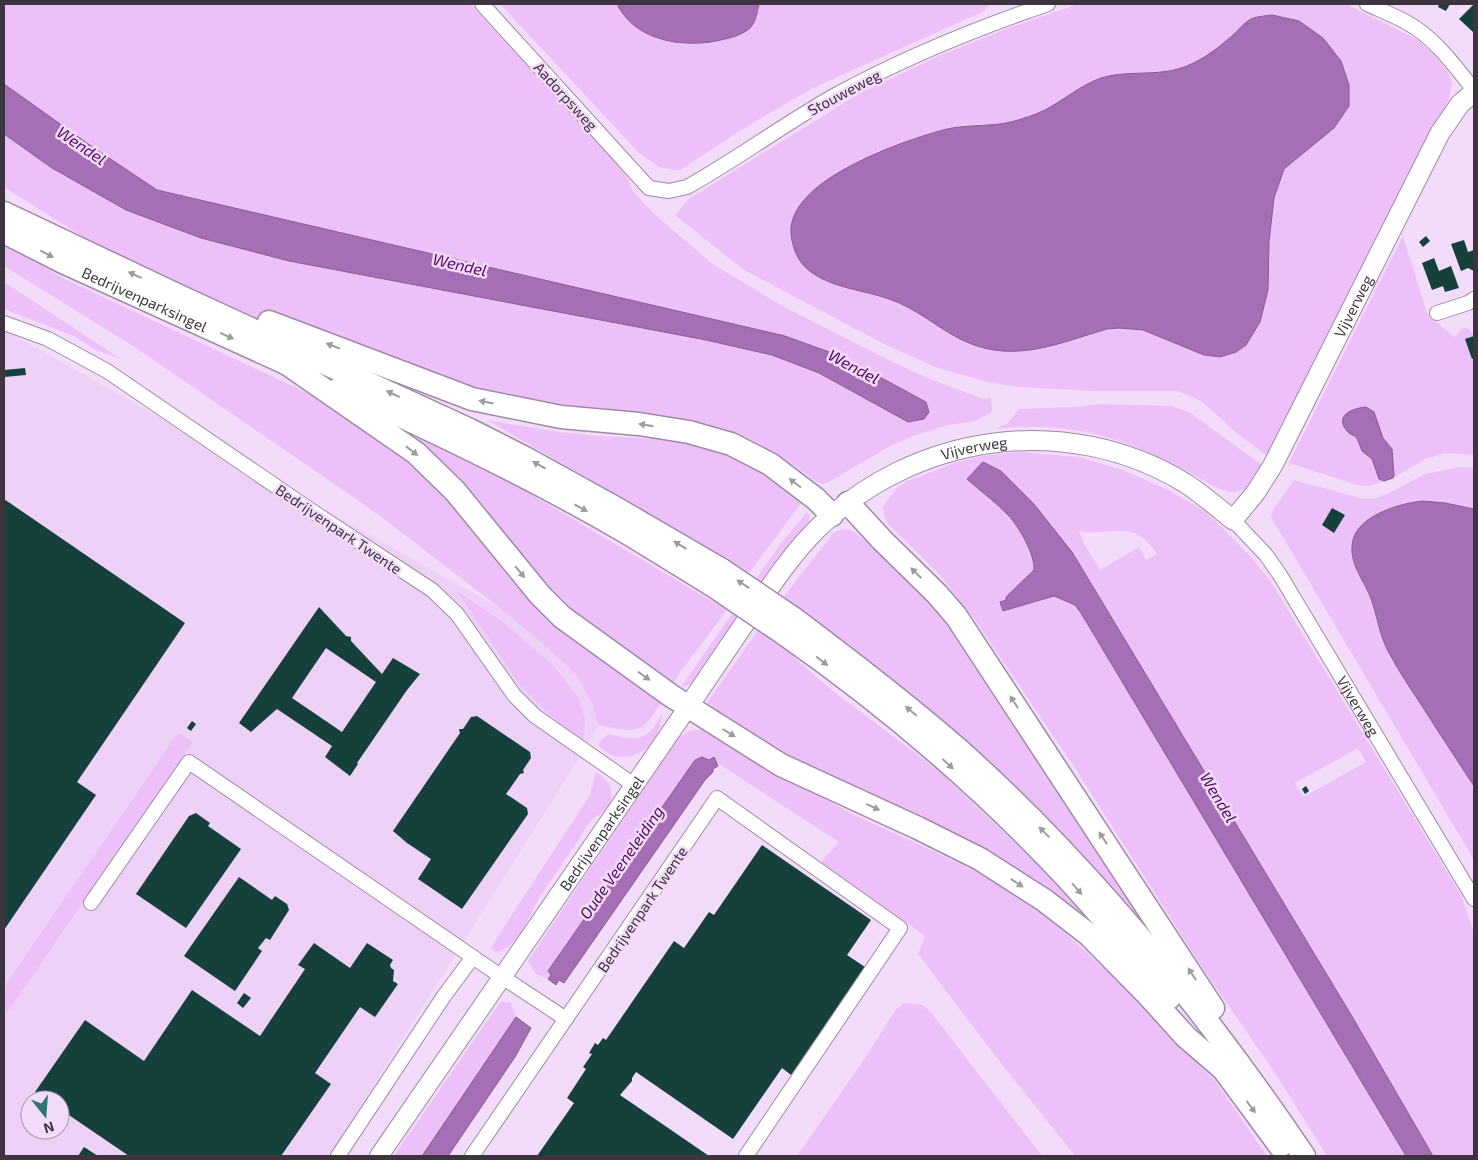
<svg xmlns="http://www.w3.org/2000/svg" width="1478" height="1160" font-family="'Exo 2',sans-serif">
<rect width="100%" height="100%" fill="#f3dcfa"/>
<!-- built -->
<path fill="#eed1f6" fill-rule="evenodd" d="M4,330L628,680L329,1156H4ZM30,1100H60V1130H30Z"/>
<!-- green -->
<path fill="#edc0fa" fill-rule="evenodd" d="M4,4H470L606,151L628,178L632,190L655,215L714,265L788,309L883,357L920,375L983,399L991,398L992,411L989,414L974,421L948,425L916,435L892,445L829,482L823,484L817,482L780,456L735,436L591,416L402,371L246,315L123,262L4,187V134L52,168L126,210L201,238L289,261L706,340L772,355L819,373L907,422L929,412L926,401L843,358L785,336L157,190L91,146L4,84Z
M500,4H617V6L682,44H700L738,35L750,28L755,20L759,4H989L984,11L813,88L741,130L679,171L659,167L639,153Z
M1079,4H1346L1416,39L1433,54L1447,70L1452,83L1449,99L1271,459L1240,436L1201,401L1178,391H1095L1018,387L988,382L938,368L886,345L744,270L675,215L689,199L862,92L939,56L1006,29ZM1252,18L1335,128L1284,169L1274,198L1269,242L1249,339L1246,345L1220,357L1204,355L1143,330L1119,328L1107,329L1059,343L961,339L909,306L813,273C801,263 787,245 790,228C791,224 795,218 797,214C822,164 907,139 958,126C975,122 994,126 1011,122C1023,118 1036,115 1047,109C1064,99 1080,86 1099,79C1127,69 1158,77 1185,67C1211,58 1232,36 1252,18Z
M1403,236L1427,313L1437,323L1455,337L1461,329L1467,328L1474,334V343H1472L1474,350V455L1445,453L1425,459L1393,478V453L1380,431L1349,434L1357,438C1361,447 1365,452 1371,459C1376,463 1378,473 1379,479L1384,481L1370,486L1357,485L1289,463Z
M4,244L65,279L303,391L334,405L403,450L661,702C640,737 636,732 599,725L593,705L577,676L567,665L509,615L380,516L343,490L136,348L4,266Z
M4,282L121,359L96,350L74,336L4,309Z
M1102,404L1171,406L1189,412L1266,468C1257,479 1246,493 1230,492C1216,490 1193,473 1179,467C1164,460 1149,452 1133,446C1091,429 1041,423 995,429L1007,424L1019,409L1073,407Z
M381,419L468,457L727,610L680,672L672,685L587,630Z
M487,420C520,426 554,432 588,435C619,438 651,437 683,442C714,446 788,474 801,503L749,573L735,568L647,513Z
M1020,452L1078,457L1123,470L1170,491L1206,512L1248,554L1269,579L1461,895L1474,933V1156H1433L1353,1018L1083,570L967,479C980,491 996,502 1008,515C1019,527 1035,554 1035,570L1006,600L1004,611L1054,596L1075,605L1081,613L1406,1156H1327L1279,1079L1203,969L1077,771L975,620L939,574L889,525L884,516L883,506L896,489L907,481L921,476L954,463L982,456ZM1079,531C1114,537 1132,517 1157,554L1146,560L1139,547L1100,570L1083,542ZM1358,748L1366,762L1303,797L1295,783Z
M1459,467L1474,468V509L1445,503L1357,572L1364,582L1374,606L1387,649L1474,786V860L1271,517L1273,510L1294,480L1360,498L1373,499L1387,494L1425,474Z
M807,512L810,517L807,526L694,683L681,687L781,543Z
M846,529L854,532L885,555L943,612L1200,990L782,599L834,532Z
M457,591L500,620L554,666L578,697L585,720L584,739L576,736L548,713L519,684Z
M759,629L782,644L800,663L833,691L940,772L1034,861L1091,922L1121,957L1056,895L1007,863L962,836L786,756L714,713L707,703Z
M662,714C660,735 649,755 625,757C622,757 617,757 614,756C608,754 602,748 598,745L601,740L609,734C639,742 647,741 662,714Z
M701,729L712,730L800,785L854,815L933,851L997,882L1041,912L1071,938L1128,991L1216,1082L1267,1156H1075L993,1053L918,954L925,936L821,862L839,842L716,762L714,757L709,760L701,757L695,760L548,971L551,975L548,979L536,974L528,961L678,738L690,731Z
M178,733L193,742L4,1017V987Z
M596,772C607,780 615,787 610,803C607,812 597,815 591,821C585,828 581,837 576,844C564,861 553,878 541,895C527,916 523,947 495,952L491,948L504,927L590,795Z
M501,1001L511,1003L516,1017L432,1143L422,1156H394Z
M903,1003L923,1005L933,1015L1042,1156H797L863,1061L895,1011Z"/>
<!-- water -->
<path fill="#a66fb5" stroke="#865d92" d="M617,4H759C757,12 756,22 750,28C743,34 734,37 725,39C688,49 636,43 617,4Z
M1272,15L1299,21L1323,38L1341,61L1349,85V106L1334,128L1284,169L1274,198L1269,242L1268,290L1260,322L1246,345L1236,352L1220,357L1204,355L1143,330L1119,328L1107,329C1056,344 1012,365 960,339C935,326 916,308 889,299C864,290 832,288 811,272C800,264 795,254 792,241C777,182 905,140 947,129C968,124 990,127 1011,122C1022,119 1035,115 1045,110C1064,100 1081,85 1101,78C1128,70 1154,76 1178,69C1199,63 1217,49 1233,35C1239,30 1246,20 1254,18C1259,16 1266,16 1272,15Z
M4,84L91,146L157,190L785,336L843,357L926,402L929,412L924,419L908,422L819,373L772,355L706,340L289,261L201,238L126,210L52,168L4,134Z
M1366,407L1374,412L1383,438L1392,449L1394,475L1393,478L1384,481L1379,479L1372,459L1362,451L1357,438C1354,435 1350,435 1347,431C1334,416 1352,408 1366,407Z
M983,462L1001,471L1033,503L1072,552L1353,1018L1433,1156H1406L1081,613L1075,605L1054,596L1003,611L1000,602L1006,600V597L1034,570C1035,554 1019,527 1008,515C996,502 980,491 967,479Z
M1423,501L1445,503L1474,509V786C1457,760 1439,733 1422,706C1410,688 1398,670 1388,651C1379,634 1377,614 1370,596C1362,577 1348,562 1353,540C1359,515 1401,503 1423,501Z
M702,757L709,760L714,757L718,766L713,769V772L705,780L564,983L559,980L556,985L548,979L551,975L548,971L695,760Z
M516,1017L531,1028L515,1057L448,1156H422Z"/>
<!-- building -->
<path fill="#15403c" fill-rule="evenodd" d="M1439,4H1450L1446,11L1438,7Z
M1474,4V31L1473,32L1459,19Z
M1426,236L1430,241L1423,247L1419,242Z
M1464,240L1468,252L1474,250V271L1468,268L1461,271L1451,244Z
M1434,258L1439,271L1451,266L1459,288L1445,292L1443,286L1432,290L1422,263Z
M1474,336V358L1472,359L1465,339Z
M25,368L26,375L4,377V370Z
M4,499L185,623L77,782L96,795L4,930Z
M1332,508L1345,515L1334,533L1322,525Z
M319,607L346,636L351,637V641L382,674L393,658L420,674L407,690L357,763L358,764L350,776L325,757L332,746L277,709L251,732L239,723ZM326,648L376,682L342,732L292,698Z
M477,716L530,752L531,758L523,770L524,773L520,774L506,794L527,808L528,814L462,909L418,879L431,859L407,843L393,831L460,733L459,729H463L471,717Z
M192,721L196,724L191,731L187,728Z
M1306,786L1309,791L1305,794L1302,789Z
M196,813L210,823L208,826L241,849L186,928L136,894L189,816Z
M762,845L871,920L847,955L865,967L791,1075L782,1068L733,1139L636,1072L632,1078V1081L620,1095L709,1156H537L574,1103L567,1098L586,1069L583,1067L592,1054L589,1053L595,1043L598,1045L603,1038L606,1040L674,941L684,948L709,912L714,915Z
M239,877L272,900L275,896L287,904L289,910L270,940L266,938L258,948L262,951L235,991L184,956Z
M314,943L350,968L367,943L393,960L390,965L391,968L394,970L393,981L398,984L375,1017L360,1007L315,1073L331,1084L281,1156H129L60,1109V1100H47L35,1092L85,1020L144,1061L192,990L260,1036L305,969L298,965Z
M244,993L251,998L243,1008L237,1003Z
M84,1147L98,1156H78Z"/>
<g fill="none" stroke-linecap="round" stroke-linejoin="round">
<defs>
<g id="minor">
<path d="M482,4L649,188L669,191L687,187C737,159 783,125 832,97C901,59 974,29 1048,4"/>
<path d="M1367,4C1380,10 1393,15 1406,22C1434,37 1454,65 1474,90"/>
<path d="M1437,313L1468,303L1474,299"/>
<path d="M4,323L48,339L107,371L318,515L432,590L457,614L514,695L535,716L634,785"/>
<path id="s1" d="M1233,520L1266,555L1280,575L1474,899"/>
<path d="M91,903L189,762L502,977L566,1019"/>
<path d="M338,1156L444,996L473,957"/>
<path d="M472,1156L717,798L900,928L746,1156"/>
</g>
<g id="tertiary">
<path id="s2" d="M379,1156L688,707"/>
</g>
<g id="secondary">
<path id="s3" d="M688,707C711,673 733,640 756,607C775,580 793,553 816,530C914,433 1067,411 1185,483C1202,494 1217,507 1233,520L1256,492L1273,465L1440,133L1460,104L1474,92"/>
</g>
<g id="trunk">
<path d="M4,213L179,296L470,430L525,458L619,510L722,570"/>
<path id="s4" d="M4,232L63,262L299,369"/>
<path d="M269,322L472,399L561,417L639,424L689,432L731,444L770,464L816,499L832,515"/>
<path d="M286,363L416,453L455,491L540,595L562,617L670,695L781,765L918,828L980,859L1044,900L1088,934L1148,995L1186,1037L1222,1068"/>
<path d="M340,388C436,432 533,478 624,531C654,549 683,567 712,585"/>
<path d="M848,503L882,540L937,594L956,616L1213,1008"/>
<path d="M793,618C849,660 905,703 958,749C1092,869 1204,1008 1304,1156"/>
<path d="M783,633C885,704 981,786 1066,877C1102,916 1136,957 1169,998"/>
<path d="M1213,1055L1280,1146"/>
</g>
</defs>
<!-- minor casing -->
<use href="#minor" stroke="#9f89a6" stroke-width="16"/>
<!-- tertiary casing -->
<use href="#tertiary" stroke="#9f89a6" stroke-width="20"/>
<!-- secondary casing -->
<use href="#secondary" stroke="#9f89a6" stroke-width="21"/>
<!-- trunk casing -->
<use href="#trunk" stroke="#9f89a6" stroke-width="25"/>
<!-- minor -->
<use href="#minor" stroke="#fff" stroke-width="14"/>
<!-- tertiary -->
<use href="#tertiary" stroke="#fff" stroke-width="18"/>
<!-- secondary -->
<use href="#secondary" stroke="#fff" stroke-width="19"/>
<!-- trunk -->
<use href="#trunk" stroke="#fff" stroke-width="22"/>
<defs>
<path id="trunk-bridge" d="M722,570L793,618
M712,585L783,633"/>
</defs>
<!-- trunk-bridge casing -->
<use href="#trunk-bridge" stroke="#9f89a6" stroke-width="25" stroke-linecap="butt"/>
<!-- trunk-bridge -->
<use href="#trunk-bridge" stroke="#fff" stroke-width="22"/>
</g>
<!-- one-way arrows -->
<defs><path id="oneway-solid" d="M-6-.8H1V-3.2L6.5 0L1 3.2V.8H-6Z" transform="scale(1.25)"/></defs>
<g fill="#9e9aa0">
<use href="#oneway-solid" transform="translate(47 254) rotate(27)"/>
<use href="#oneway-solid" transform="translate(135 275) rotate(-155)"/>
<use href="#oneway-solid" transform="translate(227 336) rotate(24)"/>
<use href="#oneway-solid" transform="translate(333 346) rotate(-159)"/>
<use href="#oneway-solid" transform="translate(393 394) rotate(-155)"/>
<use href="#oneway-solid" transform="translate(486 402) rotate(-169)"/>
<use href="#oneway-solid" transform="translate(646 425) rotate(-171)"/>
<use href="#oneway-solid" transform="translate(412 451) rotate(38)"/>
<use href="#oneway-solid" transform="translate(539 465) rotate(-151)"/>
<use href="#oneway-solid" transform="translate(795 483) rotate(-143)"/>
<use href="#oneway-solid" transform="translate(581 508) rotate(28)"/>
<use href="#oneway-solid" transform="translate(680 545) rotate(-149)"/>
<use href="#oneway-solid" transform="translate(520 572) rotate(50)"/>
<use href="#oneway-solid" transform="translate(916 573) rotate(-136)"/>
<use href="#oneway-solid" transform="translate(743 584) rotate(-146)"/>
<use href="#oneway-solid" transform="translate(822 661) rotate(37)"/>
<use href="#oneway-solid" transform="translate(644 676) rotate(36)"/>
<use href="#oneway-solid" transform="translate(1014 702) rotate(-123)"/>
<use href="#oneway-solid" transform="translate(911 711) rotate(-140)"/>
<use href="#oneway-solid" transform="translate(729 733) rotate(32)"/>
<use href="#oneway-solid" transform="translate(948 764) rotate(42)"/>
<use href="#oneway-solid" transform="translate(873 807) rotate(25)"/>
<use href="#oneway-solid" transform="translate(1044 832) rotate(-135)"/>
<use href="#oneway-solid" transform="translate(1103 838) rotate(-123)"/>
<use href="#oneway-solid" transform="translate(1017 883) rotate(33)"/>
<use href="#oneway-solid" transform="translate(1077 889) rotate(49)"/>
<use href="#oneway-solid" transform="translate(1192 974) rotate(-123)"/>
<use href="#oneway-solid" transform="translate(1251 1107) rotate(54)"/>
</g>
<g text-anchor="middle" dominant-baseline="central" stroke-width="5" stroke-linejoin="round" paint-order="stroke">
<!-- street labels -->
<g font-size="15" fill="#3d3440" stroke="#f3dcfa">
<text transform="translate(844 92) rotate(-28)">Stouweweg</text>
<text transform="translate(566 96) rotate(48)">Aadorpsweg</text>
<text stroke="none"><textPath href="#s4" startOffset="156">Bedrijvenparksingel</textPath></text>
<text stroke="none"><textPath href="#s3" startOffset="926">Vijverweg</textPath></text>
<text stroke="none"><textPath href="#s3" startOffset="400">Vijverweg</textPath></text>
<text transform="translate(339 529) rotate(34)">Bedrijvenpark Twente</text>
<text stroke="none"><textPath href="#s1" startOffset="225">Vijverweg</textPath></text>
<text stroke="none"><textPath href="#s2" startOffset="392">Bedrijvenparksingel</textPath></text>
<text transform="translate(642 909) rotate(-56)">Bedrijvenpark Twente</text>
</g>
<!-- water labels -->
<g font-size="16" font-style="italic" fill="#520763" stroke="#f3dcfa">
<text transform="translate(82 145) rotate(34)">Wendel</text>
<text transform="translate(460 264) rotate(13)">Wendel</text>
<text transform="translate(854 366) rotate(28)">Wendel</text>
<text transform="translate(1219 797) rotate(59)">Wendel</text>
<text transform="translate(621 862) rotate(-55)">Oude Veeneleiding</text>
</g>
</g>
<!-- border -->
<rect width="1478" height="1160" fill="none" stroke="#3d3440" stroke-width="10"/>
<!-- north arrow -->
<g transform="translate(45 1115) rotate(163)"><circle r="24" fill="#f3dcfa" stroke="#aa99b0"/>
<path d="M0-4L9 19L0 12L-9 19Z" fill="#2e7670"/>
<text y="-8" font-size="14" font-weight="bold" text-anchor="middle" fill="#3d3440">N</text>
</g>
</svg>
